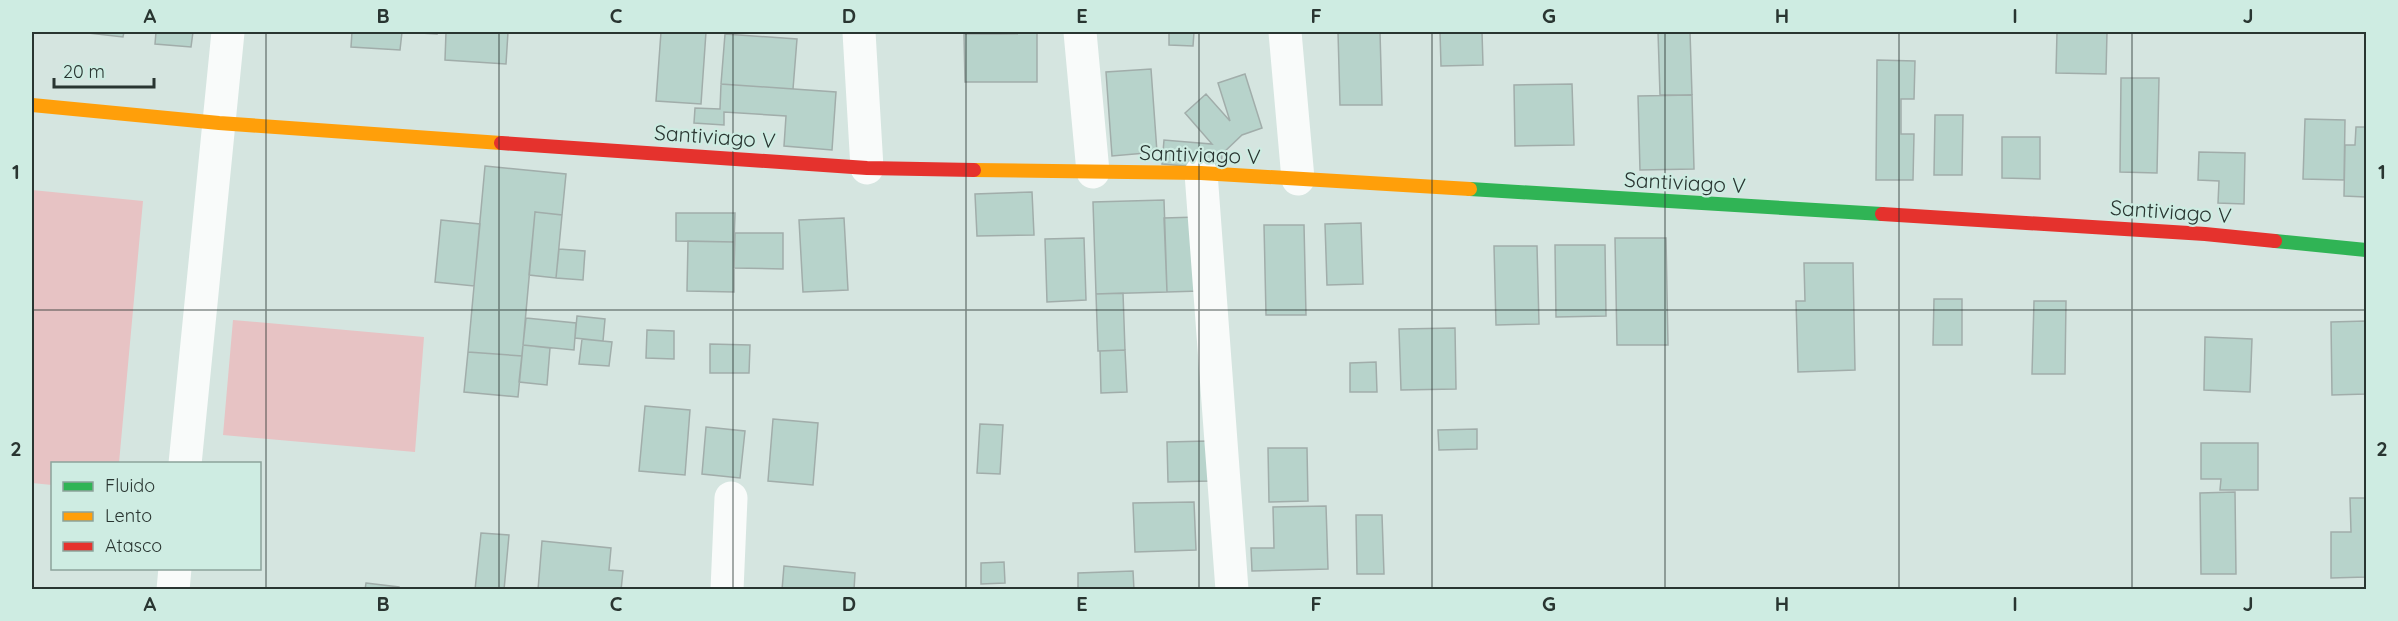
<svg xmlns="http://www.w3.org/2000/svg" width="2398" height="621" font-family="Quicksand,sans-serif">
<rect width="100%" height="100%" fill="#d5e5e0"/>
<!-- pitch -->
<path fill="#e7c3c4" d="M32,190L143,201L119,463L52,464V485L32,483Z
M233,320L424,337L415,452L223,435Z"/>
<!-- building -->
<path fill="#b7d3cb" stroke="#a1adaa" stroke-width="1.5" d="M79,32H124L123,37Z
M156,32H193L191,47L155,44Z
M352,32H402L400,50L351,47Z
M402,32H437V34Z
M446,32H508L506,64L445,60Z
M661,32H706L701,104L656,101Z
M972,32H1017V34L972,33Z
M1169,32H1194L1193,46L1169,45Z
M1338,32H1380L1382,105H1340Z
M1440,32H1482L1483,65L1441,66Z
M1658,32H1690L1692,95H1660Z
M2057,32H2107L2106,74L2056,73Z
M1037,33V82H965L964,34Z
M725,34L797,39L793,89L721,84Z
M1877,60L1915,61L1914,99H1901V134H1914L1913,180H1876Z
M1151,69L1157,152L1112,156L1106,72Z
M1245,74L1262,128L1242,135L1222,154L1221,169L1162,164L1164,140L1212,144L1185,113L1206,94L1230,121L1218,83Z
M2121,78H2159L2157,173L2120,172Z
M721,84L836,92L832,150L784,146L786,116L724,112V125L694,123L695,108L720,109Z
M1572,84L1574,145L1515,146L1514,85Z
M1692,95L1694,169L1640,170L1638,96Z
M1935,115H1963L1962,175H1934Z
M2305,119L2345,120L2344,180L2303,179Z
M2356,127H2366V197L2344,196L2345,145H2355Z
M2002,137H2040V179L2002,178Z
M2199,152L2245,153L2244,204L2218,203L2219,181L2198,180Z
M485,166L566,174L562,215L535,212L522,356L468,352Z
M1032,192L1034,235L977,236L975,194Z
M1164,200L1167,292L1096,294L1093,202Z
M535,212L562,215L556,278L529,275Z
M676,213H735L734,242L676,241Z
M1198,217L1200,291L1167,292L1164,218Z
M844,218L848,290L803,292L799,220Z
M441,220L480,224L474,286L435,282Z
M1361,223L1363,284L1327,285L1325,224Z
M1264,225H1304L1306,315H1266Z
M735,233H783V269L734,268Z
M1084,238L1086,300L1047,302L1045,239Z
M1615,238H1666L1668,345H1617Z
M688,241L734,242V292L687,291Z
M1555,245H1605L1606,316L1556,317Z
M1494,246H1537L1539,324L1496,325Z
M559,249L585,251L583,280L556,278Z
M1804,263H1853L1855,370L1798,372L1796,301H1805Z
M1123,293L1125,350L1098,351L1096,294Z
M1934,299H1962V345H1933Z
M2034,301H2066L2065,374H2032Z
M577,316L605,319L603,341L575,338Z
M526,318L576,323L574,350L523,345Z
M2366,321V394L2332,395L2331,322Z
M1455,328L1456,389L1401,390L1399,329Z
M647,330L674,331V359L646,358Z
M2205,337L2252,339L2250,392L2204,390Z
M582,339L612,342L609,366L579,364Z
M710,344L750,345L749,373H710Z
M523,345L550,348L547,385L519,382Z
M1125,350L1127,392L1101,393L1100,351Z
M468,352L522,356L518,397L464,392Z
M1376,362L1377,392H1350V363Z
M645,406L690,410L685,475L639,471Z
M773,419L818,423L813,485L768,481Z
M980,424L1003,425L1000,474L977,473Z
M706,427L745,431L740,478L702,474Z
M1477,429V449L1439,450L1438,430Z
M1208,441L1210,481L1168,482L1167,442Z
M2201,443H2258V490H2220L2221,479H2201Z
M1268,448H1307L1308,501L1269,502Z
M2235,492L2236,574H2201L2200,493Z
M2350,498H2366V577L2331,578V532H2351Z
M1194,502L1196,550L1135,552L1133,503Z
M1326,506L1328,569L1252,571L1251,548H1274L1273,507Z
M1356,515H1382L1384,574H1357Z
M481,533L509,535L504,590H475Z
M542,541L611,548L609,570L623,571L621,590H538Z
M1004,562L1005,583L981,584V563Z
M784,566L855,573L854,590H782Z
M1133,571L1134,590H1078V573Z
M366,583L399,587V590H365Z"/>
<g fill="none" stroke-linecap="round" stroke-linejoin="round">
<!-- street -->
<path stroke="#f9fbfa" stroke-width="33" d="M859,32L867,168
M1080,32L1093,172
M1285,32L1298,179
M1201,173L1232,590
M185,464L228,32
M173,590L175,568
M727,590L731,498"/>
<!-- fast -->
<path stroke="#30b455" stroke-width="14" d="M1470,189L1882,214
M2275,241L2366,250"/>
<!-- slow -->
<path stroke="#ff9f0a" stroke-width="14" d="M32,105L219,123L501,143
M974,170L1201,173L1470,189"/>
<!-- jam -->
<path stroke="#e5322d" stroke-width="14" d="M501,143L867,168L974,170
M1882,214L2205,234L2275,241"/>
</g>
<!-- grid -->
<path fill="none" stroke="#293531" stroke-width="1.5" stroke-opacity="0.55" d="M266,32V590M499,32V590M733,32V590M966,32V590M1199,32V590M1432,32V590M1665,32V590M1899,32V590M2132,32V590M32,310H2366"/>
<g text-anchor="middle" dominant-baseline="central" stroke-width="4.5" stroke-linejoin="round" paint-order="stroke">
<!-- street labels -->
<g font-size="21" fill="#293531" stroke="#ceece2">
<text transform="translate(715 136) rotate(4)">Santiviago V</text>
<text transform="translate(1200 154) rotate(2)">Santiviago V</text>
<text transform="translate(1685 182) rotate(3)">Santiviago V</text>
<text transform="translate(2171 211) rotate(4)">Santiviago V</text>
</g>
</g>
<!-- border -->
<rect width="2398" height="621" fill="none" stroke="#ceece2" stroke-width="66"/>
<!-- legend -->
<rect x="51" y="462" width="210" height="108" fill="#ceece2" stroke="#8ca39b" stroke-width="1.5"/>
<rect x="63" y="482" width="30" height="9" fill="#30b455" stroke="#8ca39b" stroke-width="1.5"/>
<text x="105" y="492" font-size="18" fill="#293531">Fluido</text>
<rect x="63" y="512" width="30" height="9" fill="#ff9f0a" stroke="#8ca39b" stroke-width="1.5"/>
<text x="105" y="522" font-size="18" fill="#293531">Lento</text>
<rect x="63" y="542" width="30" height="9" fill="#e5322d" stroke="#8ca39b" stroke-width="1.5"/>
<text x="105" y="552" font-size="18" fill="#293531">Atasco</text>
<!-- scale -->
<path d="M54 78v9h100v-9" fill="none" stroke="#293531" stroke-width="3"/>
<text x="63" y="78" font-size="18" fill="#293531" stroke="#ceece2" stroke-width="4.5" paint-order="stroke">20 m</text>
<rect x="33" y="33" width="2332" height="555" fill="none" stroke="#293531" stroke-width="2"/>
<g font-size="20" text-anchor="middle" font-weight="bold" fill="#293531">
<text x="150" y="23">A</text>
<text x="383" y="23">B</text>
<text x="616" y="23">C</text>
<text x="849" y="23">D</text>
<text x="1082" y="23">E</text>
<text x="1316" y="23">F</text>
<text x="1549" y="23">G</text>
<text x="1782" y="23">H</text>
<text x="2015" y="23">I</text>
<text x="2248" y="23">J</text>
<text x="16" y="179">1</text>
<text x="2382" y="179">1</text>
<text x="16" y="456">2</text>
<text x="2382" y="456">2</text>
<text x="150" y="611">A</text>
<text x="383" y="611">B</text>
<text x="616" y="611">C</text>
<text x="849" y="611">D</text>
<text x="1082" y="611">E</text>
<text x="1316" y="611">F</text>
<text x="1549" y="611">G</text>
<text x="1782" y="611">H</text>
<text x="2015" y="611">I</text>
<text x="2248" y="611">J</text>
</g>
</svg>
